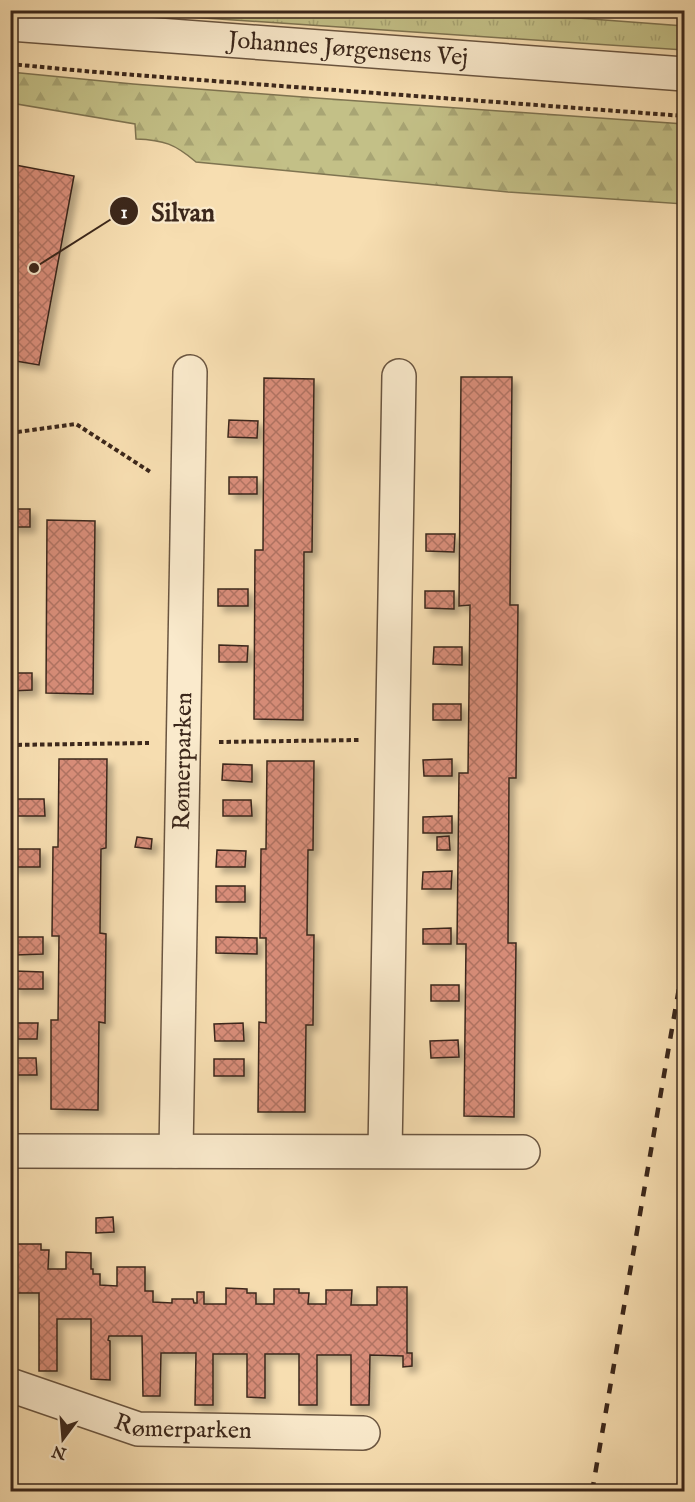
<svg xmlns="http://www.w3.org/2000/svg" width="695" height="1502" font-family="'IM FELL English',serif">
<defs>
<pattern id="grass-tufts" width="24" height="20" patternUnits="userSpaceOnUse" patternTransform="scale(1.5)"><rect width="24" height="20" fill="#c3c087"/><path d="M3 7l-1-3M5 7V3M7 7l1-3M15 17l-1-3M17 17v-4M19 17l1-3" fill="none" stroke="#a8a574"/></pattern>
<pattern id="forest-firs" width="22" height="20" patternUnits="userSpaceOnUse" patternTransform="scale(1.5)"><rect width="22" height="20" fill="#c3c087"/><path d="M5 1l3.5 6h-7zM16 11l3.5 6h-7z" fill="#a8a574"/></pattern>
<pattern id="building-cross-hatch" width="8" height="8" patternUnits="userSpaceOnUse" patternTransform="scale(1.5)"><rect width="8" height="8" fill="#d88d79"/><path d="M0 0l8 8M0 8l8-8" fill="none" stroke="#b07362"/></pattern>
<filter id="shadow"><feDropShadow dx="5.5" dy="5.5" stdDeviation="3" flood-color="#0004"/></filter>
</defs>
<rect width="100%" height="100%" fill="#f7deb1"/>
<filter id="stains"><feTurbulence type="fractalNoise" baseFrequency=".00333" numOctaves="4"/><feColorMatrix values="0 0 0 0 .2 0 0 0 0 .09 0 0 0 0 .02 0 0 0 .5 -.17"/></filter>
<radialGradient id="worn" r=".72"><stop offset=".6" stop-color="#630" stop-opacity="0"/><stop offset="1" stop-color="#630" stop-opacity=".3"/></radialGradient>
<!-- grass -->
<path fill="url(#grass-tufts)" stroke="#7f7451" stroke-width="1.5" d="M99,11L470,10L684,26V50Z"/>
<!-- forest -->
<path fill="url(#forest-firs)" stroke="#7f7451" stroke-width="1.5" d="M10,72L133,84L316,98L684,124V204L508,192L196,162C175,144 164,140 136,139L135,124L11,103Z"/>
<!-- building -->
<path fill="url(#building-cross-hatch)" stroke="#3b271b" stroke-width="1.5" filter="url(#shadow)" d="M10,164L74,176L39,365L10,360Z
M461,377H512L510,605H518L516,778H509L508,943H516L514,1117L464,1116L466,944H457L459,773H468L470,605L459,606Z
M264,378L314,379L312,552H304L303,720L254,719L255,550H263Z
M229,420L258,421L257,438L228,437Z
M229,477H257V494H229Z
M11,509H30V527H10Z
M47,520L95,521L93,694L46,693Z
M426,534H455L454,552L426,551Z
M218,589H248V606H218Z
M425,591H454V609L425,608Z
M219,645L248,646L247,662H219Z
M434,647H462V665L433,664Z
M10,673H32V690L10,691Z
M433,704H461V720H433Z
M59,759H107L106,848L101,849L100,933L106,934L105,1023L99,1022L98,1110L51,1109V1020H58L59,936H52L53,847H58Z
M452,759V776H424L423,760Z
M267,761H314L313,850H308L307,935H314L313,1025H306L305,1112H258L259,1022L266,1023V938H260L261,849H266Z
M223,764L252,765V782L222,780Z
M16,799H44L45,816H17Z
M223,800H251L252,816H223Z
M452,816V833H423V817Z
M449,836L450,850H437V837Z
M137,837L152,839L151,849L135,847Z
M10,849H40V867H10Z
M217,850L246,851L245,867H216Z
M452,871L451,889H422L423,872Z
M216,886H245V902H216Z
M451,928V944H423V929Z
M15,937H43V954L15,955Z
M216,937L257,938V954L216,953Z
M14,971L43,972V989H14Z
M431,985H459V1001H431Z
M10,1023H38L37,1039H10Z
M243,1023L244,1041H215L214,1024Z
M458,1040L459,1057L431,1058L430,1041Z
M10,1058H36L37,1075H10Z
M214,1059H244V1076H214Z
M113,1217L114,1232L96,1233V1218Z
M10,1244H41V1250H49L48,1269H66V1252L91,1253V1269H93V1274H100V1285L117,1286V1267H145V1291H153V1302L172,1303V1299H193L194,1303H197V1292H204V1304H226V1288L247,1289V1293H256V1304H274V1289H299V1293H309L308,1304H326V1290H352L351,1305H377V1287H407V1353H412V1366L403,1367V1356L370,1355L369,1405H351V1355H317V1405H299V1354H265V1398L247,1397V1354H213V1405H195L196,1353H161L160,1396H143L142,1336H109L108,1340L110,1341V1380L91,1379V1319H57V1371H39V1293H10Z"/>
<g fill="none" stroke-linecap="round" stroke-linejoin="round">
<defs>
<g id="minor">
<path id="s1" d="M10,24L684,74"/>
<path d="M10,1151L523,1152"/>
<path id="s2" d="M176,1151L190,372"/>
<path d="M385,1151L399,376"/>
<path id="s3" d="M10,1385L138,1429L363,1433"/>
</g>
</defs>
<!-- minor casing -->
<use href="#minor" stroke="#6a5540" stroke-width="36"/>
<!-- path -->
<path stroke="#3b271b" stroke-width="4" stroke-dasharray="4.5 3" stroke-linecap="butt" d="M10,64L84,71L187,79L684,116
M10,433L76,424L152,473
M219,742L359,740
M10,745L149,743
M677,1492L684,1455"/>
<!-- minor -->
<use href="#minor" stroke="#faeacc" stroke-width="33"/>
<!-- rail -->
<path stroke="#3b271b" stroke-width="4.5" stroke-dasharray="10 10" stroke-linecap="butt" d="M592,1492L684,959"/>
</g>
<g text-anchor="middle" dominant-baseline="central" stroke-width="4.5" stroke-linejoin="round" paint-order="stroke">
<!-- street labels -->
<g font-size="24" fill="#3b271b" stroke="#faeacc">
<text stroke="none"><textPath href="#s1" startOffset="339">Johannes Jørgensens Vej</textPath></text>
<text stroke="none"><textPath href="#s2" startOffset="390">Rømerparken</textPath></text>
<text stroke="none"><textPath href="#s3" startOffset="180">Rømerparken</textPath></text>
</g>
</g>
<!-- callouts -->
<path fill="none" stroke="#3b271b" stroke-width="2" d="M34 268L124 211"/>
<g fill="#3b271b" stroke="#faeacc" stroke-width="2">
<circle cx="34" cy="268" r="6"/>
<circle cx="124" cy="211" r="15"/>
</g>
<g font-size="18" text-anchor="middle" font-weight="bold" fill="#fff">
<text x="124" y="218">1</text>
</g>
<g font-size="26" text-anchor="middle" font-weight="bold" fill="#3b271b" stroke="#faeacc" stroke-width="4.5" stroke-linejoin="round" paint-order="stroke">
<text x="183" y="221">Silvan</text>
</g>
<!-- margin -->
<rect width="695" height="1502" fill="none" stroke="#f7deb1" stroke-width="36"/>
<rect x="12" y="12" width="671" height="1478" fill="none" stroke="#3b271b" stroke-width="3"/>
<rect x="18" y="18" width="659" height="1466" fill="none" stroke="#3b271b" stroke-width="1.5"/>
<!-- north arrow -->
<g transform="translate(63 1439) rotate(196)" stroke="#faeacc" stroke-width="4.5" paint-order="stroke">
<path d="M0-4.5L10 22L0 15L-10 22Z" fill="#3b271b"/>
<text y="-9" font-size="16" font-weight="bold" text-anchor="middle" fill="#3b271b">N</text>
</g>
<rect width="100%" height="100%" filter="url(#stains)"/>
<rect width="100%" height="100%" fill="url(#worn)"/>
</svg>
